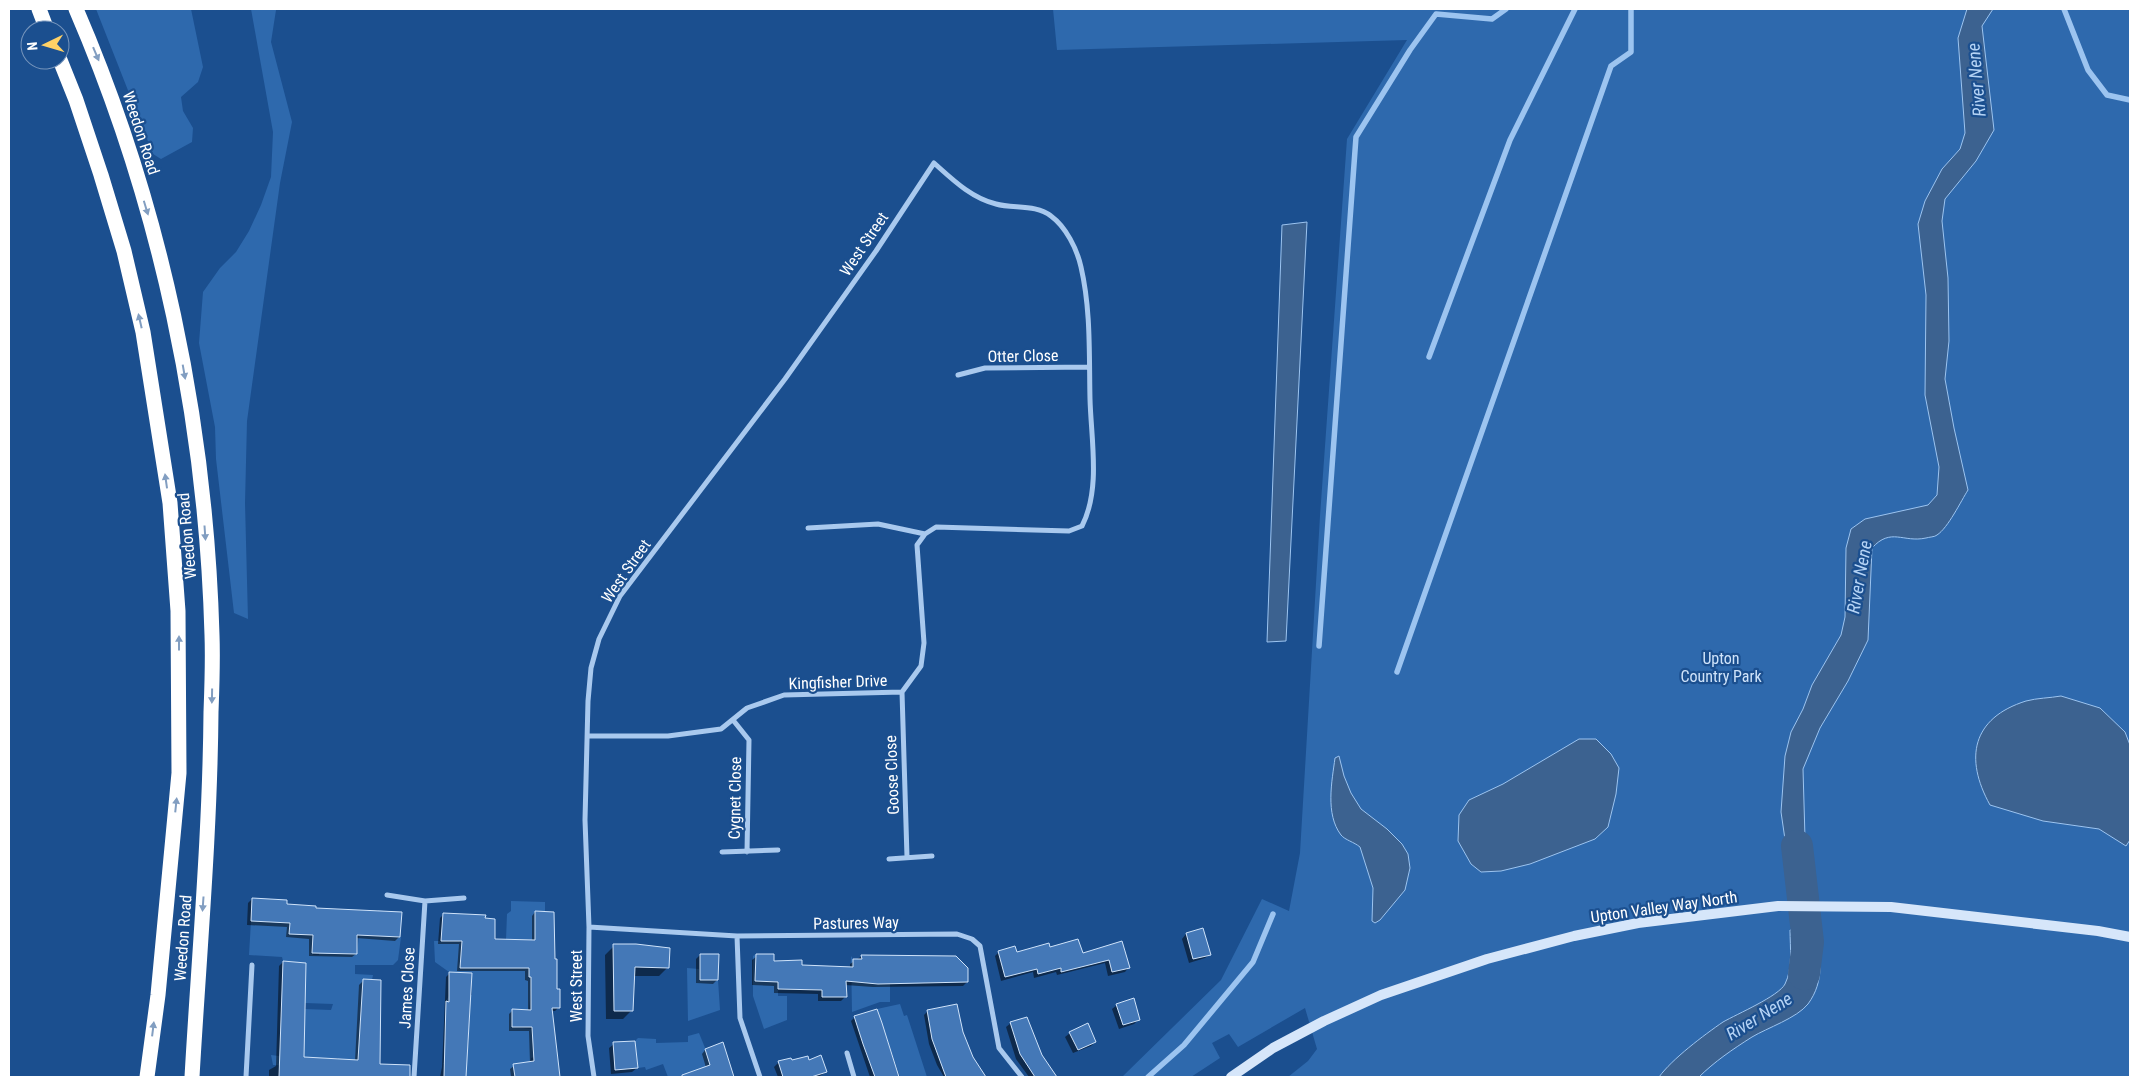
<svg xmlns="http://www.w3.org/2000/svg" width="2139" height="1086" font-family="'Roboto Condensed',sans-serif">
<rect width="100%" height="100%" fill="#1b4f8f"/>
<!-- green -->
<path fill="#2e69ad" d="M96,9H191L203,67L198,82L181,97L183,111L193,128L192,142L161,159L153,154Z
M251,9H278L276,10L271,42L292,122L280,183L247,421L245,503L248,619L234,613L216,459L215,427L199,343L203,292L220,268L236,252L249,231L261,205L271,177L273,132Z
M1053,9H2130V1077H1288L1308,1061L1317,1049L1305,1008L1238,1047L1229,1034L1212,1043L1220,1058L1191,1077H1122L1221,980L1262,899L1289,911L1300,853L1320,516L1347,139L1407,40L1057,50Z
M511,901L545,902V912L535,911V940L509,939L528,954L529,977H543L531,991L529,1010L513,1018L512,1027L532,1029L534,1057L531,1058V1062L514,1064L515,1077H466V1065L443,1064L445,1062L467,1059L469,1034L447,1033L446,1025H469L470,1002L446,1001L450,994L472,995V973L449,972L435,962L434,941H459L462,943L461,962L505,965L507,914L511,911Z
M291,904L289,934L314,935L313,955H319V940L357,954L359,935L376,936L378,910L384,911L383,936L401,937L398,960L393,965H355V974L373,975L372,980H363L362,999L379,1004L381,1009L361,1008L360,1028L379,1032L381,1036L359,1035V1054L363,1059V1077H337L338,1058H319L318,1077H291L292,1066L273,1065L271,1055L279,1056L280,1047L303,1048L304,1009L331,1010L333,1004L305,1003L306,963L283,961L282,957L249,955L251,921L286,923L287,906Z
M756,954L755,981L778,982V996H787V1020L764,1029L753,996V956Z
M851,956L853,959L890,971V1002H880L852,1012Z
M687,968L699,969L700,980H718L720,1010L688,1021Z
M900,1004L904,1016L907,1015L927,1077H900L877,1009Z
M699,1033L712,1065L683,1075V1077H668L663,1064L646,1070L645,1067L638,1068L635,1041L638,1038L656,1039V1043L688,1042V1036Z"/>
<!-- water -->
<path fill="#3c6290" stroke="#9cc4f0" d="M1967,9H1993L1982,26L1994,130L1976,161L1945,199L1942,221L1948,278L1949,341L1945,379L1954,428L1968,490C1961,501 1948,528 1937,535C1935,537 1929,537 1926,538C1903,543 1891,527 1872,548L1868,640L1848,681L1820,728L1803,769L1805,838L1812,890H1789L1788,860L1781,812L1785,756L1791,732L1803,709L1812,685L1841,635L1845,617L1846,548L1851,529L1865,519L1928,505L1937,495L1939,467L1925,395L1926,295L1918,224L1925,201L1942,169L1960,149L1965,133L1958,38Z
M1307,222L1286,641L1267,642L1282,225Z
M2061,696L2100,708L2125,732L2130,745V840L2126,846L2099,829L2043,821L1990,805C1964,758 1972,718 2026,701C2037,698 2050,698 2061,696Z
M1579,739H1596L1611,754L1619,768L1616,794L1608,827L1595,839L1530,864L1501,871L1481,872L1471,864L1458,841L1459,815L1469,800L1503,784Z
M1339,756L1344,776L1351,793L1361,809L1387,829L1402,844L1408,854L1410,868L1405,890L1380,920L1375,923L1372,921L1373,888L1360,847C1354,842 1345,840 1341,835C1325,814 1332,781 1335,758Z
M1815,929C1821,955 1825,981 1808,1004C1797,1018 1767,1028 1752,1037C1733,1049 1714,1062 1699,1077H1659C1672,1059 1704,1035 1723,1022C1737,1014 1779,996 1785,984C1793,968 1790,947 1790,930Z"/>
<!-- shadow -->
<path fill="#0007" d="M252,899L315,909L399,937L395,941L356,938V954L352,957L309,956V939L286,937L287,927L247,925L248,903Z
M535,912L558,1008L555,1011H551L558,1077H511L510,1069L514,1066L530,1063L529,1031H509V1014L512,1011H528V981L525,980V971H457L459,944H438L440,918L444,914L493,940L532,941V916Z
M1186,934L1210,954L1205,958L1189,963L1182,939Z
M1121,943L1129,967L1125,972L1108,976L1105,963L1057,975L1056,972L1034,978L1033,972L1001,981L995,956L999,952L1016,954L1049,949L1082,954Z
M614,946L668,967L659,976H633L632,1010L623,1019H606L605,955Z
M700,955L717,980L713,984L696,983V959Z
M757,956L773,962L800,966L850,968V964L862,956L967,982L963,986L873,987L845,985V997L841,1001H818V994L774,993V986L752,985V960Z
M283,962L302,1058L355,1061L359,985L363,981L379,1065H389L388,1077H269V1070L276,1066L279,966Z
M450,973L465,1059V1077H440L442,1067L446,977Z
M1117,1005L1139,1019L1134,1024L1119,1029L1112,1009Z
M876,1010L898,1077H870L851,1021L855,1017Z
M928,1011L962,1033L972,1058L984,1077H944L937,1065L929,1044L924,1015Z
M1011,1023L1041,1055L1055,1076L1053,1077H1029L1016,1059L1006,1027Z
M1070,1033L1095,1042L1091,1046L1073,1053L1065,1037Z
M614,1044L637,1068L632,1072L611,1074L609,1048Z
M722,1044L733,1077H686L707,1071L702,1054L705,1050Z
M791,1060V1062L808,1061L826,1072L818,1077H778L774,1067L778,1063Z"/>
<g fill="none" stroke-linecap="round" stroke-linejoin="round">
<!-- stream -->
<path stroke="#9cc4f0" stroke-width="5.5" d="M2064,9L2088,70L2107,95L2130,100
M1429,357L1510,140L1575,9
M1319,646L1356,137L1410,50L1436,14L1492,19L1506,9
M1397,672L1611,66L1631,52V9
M1148,1077L1184,1045L1253,962L1273,914"/>
<!-- river -->
<path stroke="#3c6290" stroke-width="32" d="M1797,846L1808,942L1804,974"/>
</g>
<!-- building -->
<path fill="#4478b7" stroke="#cfe3fa" d="M252,898L287,900V904L316,906V908L402,912L400,937L357,935V954L312,953L313,935L289,934L290,923L251,921Z
M535,911L554,912L555,959H557V989H560V1008H552L560,1077H515L513,1064L534,1061L532,1027H512V1009L531,1010V977H529V968H460L462,941H441L443,913L486,915L485,918L495,919V939L535,940Z
M1203,928L1211,955L1193,959L1186,933Z
M1078,939L1083,953L1122,941L1130,968L1112,972L1109,960L1061,972V968L1038,974L1037,969L1005,977L998,951L1015,946L1017,952L1049,943L1050,947Z
M613,944H636L670,948L669,968L635,967L633,1011H614Z
M700,954H719L718,980H700Z
M756,954H774V961L802,960V965L853,967V959H862L861,955L956,956L968,968V982L878,984L846,981L847,997H822V990L778,989V982L755,981Z
M283,961L306,963L304,1057L358,1060L363,979L381,980L380,1064L410,1065V1077H279Z
M449,972L472,973L466,1077H444L446,1001L449,1002Z
M1134,998L1140,1020L1123,1025L1116,1004Z
M957,1004L963,1032L973,1057L986,1077H946L932,1039L927,1010Z
M877,1009L882,1023L899,1077H875L863,1044L854,1016Z
M1027,1017L1042,1055L1057,1077H1035L1020,1054L1010,1022Z
M1088,1023L1096,1042L1078,1050L1069,1032Z
M635,1041L638,1068L615,1070L613,1042Z
M723,1042L734,1077H682V1075L710,1065L705,1049Z
M821,1055L827,1072L811,1077H783L778,1061L791,1058L792,1060L808,1056L809,1060Z"/>
<g fill="none" stroke-linecap="round" stroke-linejoin="round">
<!-- street -->
<path stroke="#a9c9ee" stroke-width="5" d="M958,375L985,368L1089,367
M808,528L878,524L925,534
M902,692L907,857
M733,720L749,740L747,852
M588,736H668L721,729L747,708L784,695L902,692
M722,852L778,850
M889,859L932,856
M387,895L425,901L464,898
M589,927L737,936L957,934L972,939L980,946L999,1048L1022,1077
M737,936L740,1018L760,1077
M847,1053L854,1077
M246,1077L252,965
M414,1077L425,901
M594,1077L588,1036L589,927L585,820L588,701L591,668L599,639L620,596L785,379L876,251L934,163C952,179 971,198 996,204C1013,209 1036,204 1051,216C1066,227 1077,249 1081,267C1091,310 1089,355 1090,399C1091,439 1101,489 1082,526L1069,531L936,527L925,534L917,545L924,643L921,666L902,692"/>
<!-- secondary -->
<path stroke="#d6e6fa" stroke-width="10" d="M1231,1077L1273,1048L1324,1021L1381,995L1487,959L1574,936L1638,923L1778,906L1891,907L2098,931L2130,937"/>
<!-- highway -->
<path stroke="#fff" stroke-width="15" d="M39,9L47,30
M76,9C161,206 206,421 212,635C213,661 212,686 211,712C210,834 199,955 192,1077
M60,60L76,100L101,175L124,251L143,332L170,503L178,611L179,773L158,995L147,1077"/>
</g>
<!-- one-way arrows -->
<defs><path id="oneway-solid" d="M-6-.8H1V-3.2L6.5 0L1 3.2V.8H-6Z" transform="scale(1.25)"/></defs>
<g fill="#829ec1">
<use href="#oneway-solid" transform="translate(96 54) rotate(67)"/>
<use href="#oneway-solid" transform="translate(146 208) rotate(73)"/>
<use href="#oneway-solid" transform="translate(140 321) rotate(-103)"/>
<use href="#oneway-solid" transform="translate(184 372) rotate(80)"/>
<use href="#oneway-solid" transform="translate(166 481) rotate(-98)"/>
<use href="#oneway-solid" transform="translate(205 533) rotate(86)"/>
<use href="#oneway-solid" transform="translate(179 643) rotate(-90)"/>
<use href="#oneway-solid" transform="translate(212 696) rotate(91)"/>
<use href="#oneway-solid" transform="translate(176 805) rotate(-84)"/>
<use href="#oneway-solid" transform="translate(203 904) rotate(94)"/>
<use href="#oneway-solid" transform="translate(153 1029) rotate(-83)"/>
</g>
<g text-anchor="middle" dominant-baseline="central" stroke-width="4.5" stroke-linejoin="round" paint-order="stroke">
<!-- street labels -->
<g font-size="16" fill="#fff" stroke="#1b4f8f">
<text transform="translate(141 133) rotate(72)">Weedon Road</text>
<text transform="translate(864 244) rotate(-56)">West Street</text>
<text transform="translate(1023 356) rotate(-1)">Otter Close</text>
<text transform="translate(187 536) rotate(-95)">Weedon Road</text>
<text transform="translate(626 571) rotate(-55)">West Street</text>
<text transform="translate(838 682) rotate(-2)">Kingfisher Drive</text>
<text transform="translate(892 775) rotate(-92)">Goose Close</text>
<text transform="translate(735 798) rotate(-89)">Cygnet Close</text>
<text transform="translate(1664 907) rotate(-8)">Upton Valley Way North</text>
<text transform="translate(856 923) rotate(-1)">Pastures Way</text>
<text transform="translate(183 938) rotate(-86)">Weedon Road</text>
<text transform="translate(576 986) rotate(-90)">West Street</text>
<text transform="translate(407 988) rotate(-87)">James Close</text>
</g>
<!-- park labels -->
<g font-size="16" fill="#cfe3fa" stroke="#1b4f8f">
<text x="1721" y="658">Upton<tspan x="1721" dy="18">Country Park</tspan></text>
</g>
<!-- water labels -->
<g font-size="18" font-style="italic" fill="#b5d3f5" stroke="#1b4f8f">
<text transform="translate(1976 80) rotate(-95)">River Nene</text>
<text transform="translate(1859 577) rotate(-80)">River Nene</text>
<text transform="translate(1759 1016) rotate(-32)">River Nene</text>
</g>
</g>
<!-- border -->
<rect width="2139" height="1086" fill="none" stroke="#ffffff" stroke-width="20"/>
<!-- north arrow -->
<g transform="translate(45 45) rotate(265)"><circle r="24" fill="#1b4f8f" stroke="#7695bc"/>
<path d="M0-4L9 19L0 12L-9 19Z" fill="#ffd166"/>
<text y="-8" font-size="14" font-weight="bold" text-anchor="middle" fill="#ffffff">N</text>
</g>
</svg>
